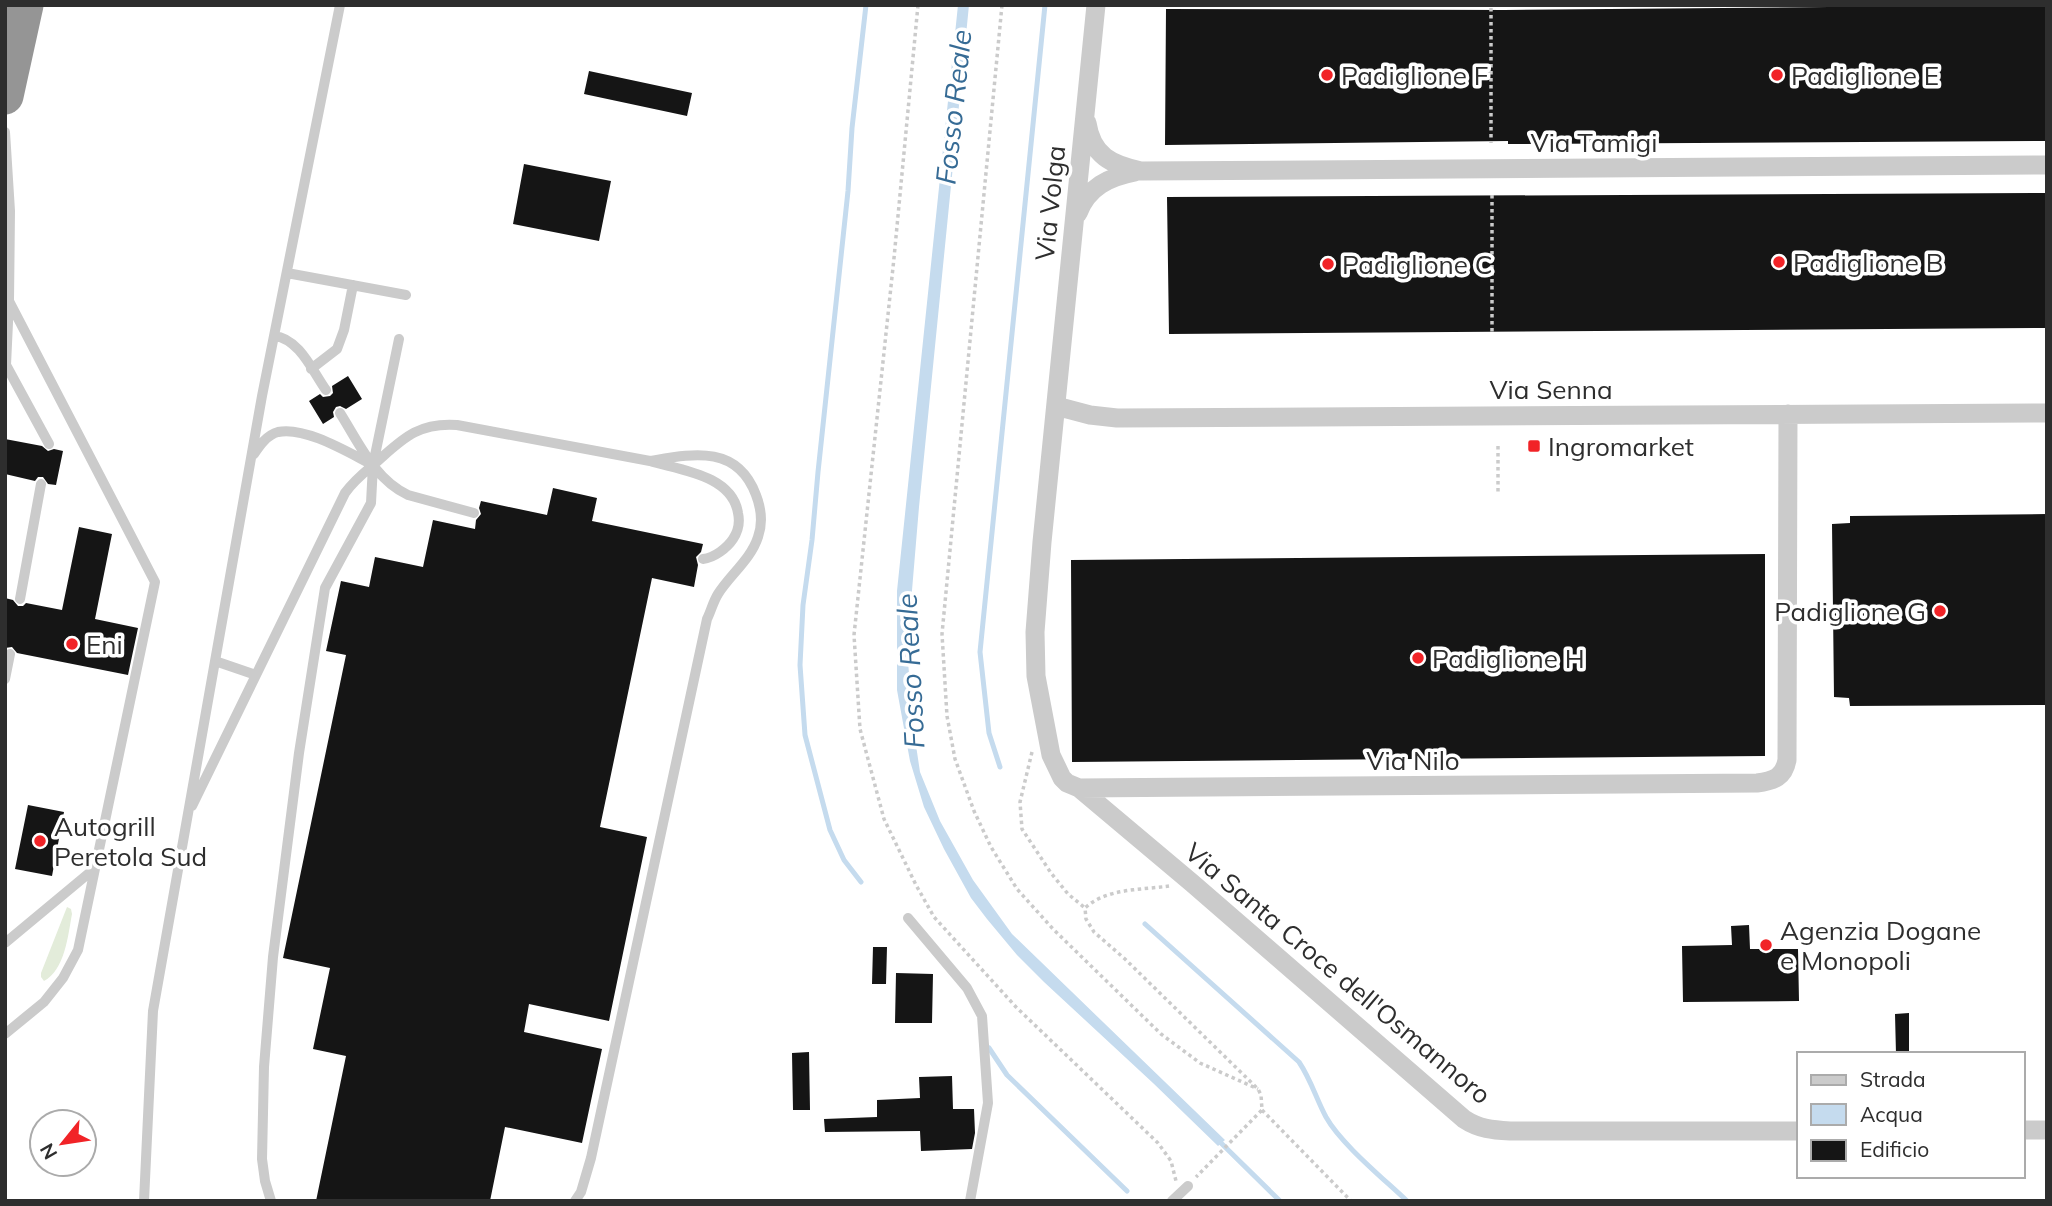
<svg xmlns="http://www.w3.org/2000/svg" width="2052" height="1206" font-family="Mulish,sans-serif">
<rect width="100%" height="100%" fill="#fff"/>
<!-- green -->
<path fill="#e3ecda" d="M67,907L71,909L72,914C68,935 65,970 44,981L41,977V973Z"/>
<!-- water -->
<path fill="#c5dbee" d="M958,5H969L919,507L907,650L914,732L920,772L940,821L973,880L1012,934L1225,1140L1218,1146L1153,1083L1044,982L1017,955L987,919L971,898L944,849L924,807L910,761L897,690V591Z"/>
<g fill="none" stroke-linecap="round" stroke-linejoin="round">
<!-- stream -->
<path stroke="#c5dbee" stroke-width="5" d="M1000,767L989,733L980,652L1045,5
M861,882L844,860L830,830L805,735L800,665L803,605L812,540L818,472L848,191L852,128L866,5
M1145,924L1299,1062C1311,1080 1316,1098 1326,1117C1341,1144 1384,1179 1407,1201
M989,1048L1007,1075L1127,1191
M1218,1140L1280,1201"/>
</g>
<!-- building -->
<path fill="#151515" d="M2047,5V141L1508,144V141L1165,145L1166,9L1505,10Z
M589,71L692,93L687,116L584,94Z
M524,164L611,181L599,241L513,224Z
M2047,193V328L1169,334L1167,197Z
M348,376L362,399L346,409L340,406L336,407L333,412L334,417L323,424L309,401L320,394L323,397L330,396L333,393L332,386Z
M5,439L42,446L48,451L54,449L63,451L56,485L48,484L43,477H38L35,481L5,474Z
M553,488L597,498L592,521L703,544L701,552L696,557L698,565L694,587L652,578L600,827L647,837L609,1021L529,1004L524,1032L602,1049L582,1143L505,1127L490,1201H316L346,1056L313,1049L330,968L283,958L346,655L326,651L341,581L369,587L375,557L423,567L433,520L475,529L476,520L481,514L479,508L481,501L547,515Z
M2047,514V705L1850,706L1849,698L1834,697L1832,524L1850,523V516Z
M79,527L112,534L95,619L138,628L128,675L17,653L12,647L5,648V598L13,600L18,606H23L26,603L62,610Z
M1765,554V756L1072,762L1071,560Z
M28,805L64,812L52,876L15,869Z
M1749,925L1750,949H1798L1799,1001L1683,1002L1682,946L1732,945L1731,926Z
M873,947H887L886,984H872Z
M896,973L933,974L932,1023H895Z
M1909,1013V1054H1896L1895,1014Z
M809,1052L810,1110H793L792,1053Z
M952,1076L953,1109H974L975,1133L972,1149L921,1151L920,1131L825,1132L824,1119L877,1117V1100L920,1098L919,1077Z"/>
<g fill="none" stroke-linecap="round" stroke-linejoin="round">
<!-- path -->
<path stroke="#cbcbcb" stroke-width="3.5" stroke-dasharray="3.5 3.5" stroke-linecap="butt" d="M918,5L894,258L854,635L860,729L884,819L916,885L934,917L1016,1007L1158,1143L1171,1161L1176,1181
M1002,5L942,634L947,716L955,759L974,811L991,847L1017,889L1053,929L1161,1034L1200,1063L1258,1089
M1491,8V143
M1492,195V332
M1498,446V495
M1032,752L1020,802L1022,829L1051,873L1068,894L1085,908
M1169,886C1142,890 1106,888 1085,908L1086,919L1094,932L1125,959L1258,1089L1261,1095L1262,1110L1196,1177
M1262,1110L1351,1201"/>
<!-- lane -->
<path stroke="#cbcbcb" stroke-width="10" d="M5,132L10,211L9,301L6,365L49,444
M287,273L406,295
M274,336C299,338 313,372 326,390
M311,369L337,349L344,330L353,285
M340,413C359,443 375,480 408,495L474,513
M254,454C260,445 267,435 278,432C305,426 349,453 373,465
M20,599L41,484
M215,661L256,675
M5,679L10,654
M192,806L345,493C353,482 361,475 372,466C400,442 415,422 457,425L650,461
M908,918L967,988L982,1016L988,1103L970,1201
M5,943L94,869
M5,1034L44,1002L63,978L78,950L155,582L9,301
M144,1201L153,1011L262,396L340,5
M271,1201L265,1181L262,1159L264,1067L273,957L299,753L325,588L371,503L373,465L399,339
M575,1201L581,1192L591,1158L707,619C711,611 713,602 718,594C730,575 751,559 758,537C763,523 761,508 756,495C737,444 692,454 650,461C680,470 732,475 738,513C740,522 739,530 733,539C727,548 714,558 703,559
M1172,1201L1188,1186"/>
<!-- street -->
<path stroke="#cbcbcb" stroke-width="19" d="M1096,5L1042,542L1035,632L1036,676L1051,755L1062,778L1067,783L1079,788L1757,783C1774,781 1784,777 1787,760L1788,414
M1087,123C1092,156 1112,165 1141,171L2047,165
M1078,213C1088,187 1109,177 1135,172
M1056,406L1090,415L1117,418L2047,413
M1079,788L1192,883L1464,1119C1479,1129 1493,1130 1510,1131H1798
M2022,1130H2047"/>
<!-- highway -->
<path stroke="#959595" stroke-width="37" d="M5,96L25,5"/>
</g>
<!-- markers -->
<g fill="#f12327" stroke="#fff" stroke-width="2.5">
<circle cx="1327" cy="75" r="7"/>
<circle cx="1777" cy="75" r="7"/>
<circle cx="1779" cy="262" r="7"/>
<circle cx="1328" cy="264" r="7"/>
<rect x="1527" y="439" width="14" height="14" rx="3.5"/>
<circle cx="1940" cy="611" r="7"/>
<circle cx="72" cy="644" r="7"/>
<circle cx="1418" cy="658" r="7"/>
<circle cx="40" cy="841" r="7"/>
<circle cx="1766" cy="945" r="7"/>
</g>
<g text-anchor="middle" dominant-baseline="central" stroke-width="7" stroke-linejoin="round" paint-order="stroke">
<!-- poi labels -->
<g font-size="26" fill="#2e2e2e" stroke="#fff" text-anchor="start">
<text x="1341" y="75">Padiglione F</text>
<text x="1791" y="75">Padiglione E</text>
<text x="1793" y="262">Padiglione B</text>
<text x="1342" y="264">Padiglione C</text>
<text x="1548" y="446">Ingromarket</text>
<text x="1926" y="611" text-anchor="end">Padiglione G</text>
<text x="86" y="644">Eni</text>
<text x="1432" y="658">Padiglione H</text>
<text x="54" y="826">Autogrill<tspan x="54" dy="30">Peretola Sud</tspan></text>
<text x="1780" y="930">Agenzia Dogane<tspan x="1780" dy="30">e Monopoli</tspan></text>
</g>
<!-- street labels -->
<g font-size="26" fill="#2e2e2e" stroke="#fff">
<text x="1594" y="142">Via Tamigi</text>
<text transform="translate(1050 203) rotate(-84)">Via Volga</text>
<text x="1551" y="389">Via Senna</text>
<text x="1413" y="760">Via Nilo</text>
<text transform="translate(1338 973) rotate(40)">Via Santa Croce dell'Osmannoro</text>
</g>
<!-- water labels -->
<g font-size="28" font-style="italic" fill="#366b95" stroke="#fff">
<text transform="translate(953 107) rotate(-84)">Fosso Reale</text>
<text transform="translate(910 671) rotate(-93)">Fosso Reale</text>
</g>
</g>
<!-- border -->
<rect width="2052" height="1206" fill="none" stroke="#2e2e2e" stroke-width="14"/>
<!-- legend -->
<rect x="1797" y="1052" width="228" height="126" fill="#ffffff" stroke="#ababab" stroke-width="2"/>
<rect x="1811" y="1075" width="35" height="10" fill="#cbcbcb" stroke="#ababab" stroke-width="2"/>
<text x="1860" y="1087" font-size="21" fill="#2e2e2e">Strada</text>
<rect x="1811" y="1104" width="35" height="21" fill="#c5dbee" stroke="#ababab" stroke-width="2"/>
<text x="1860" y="1122" font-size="21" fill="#2e2e2e">Acqua</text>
<rect x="1811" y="1140" width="35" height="21" fill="#151515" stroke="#ababab" stroke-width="2"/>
<text x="1860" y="1157" font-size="21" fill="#2e2e2e">Edificio</text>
<!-- north arrow -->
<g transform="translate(63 1143) rotate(240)"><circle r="33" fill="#ffffff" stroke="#ababab" stroke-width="2"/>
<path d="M0-5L12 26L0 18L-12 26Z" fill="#f12327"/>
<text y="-10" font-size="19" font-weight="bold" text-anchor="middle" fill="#2e2e2e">N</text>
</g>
</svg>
